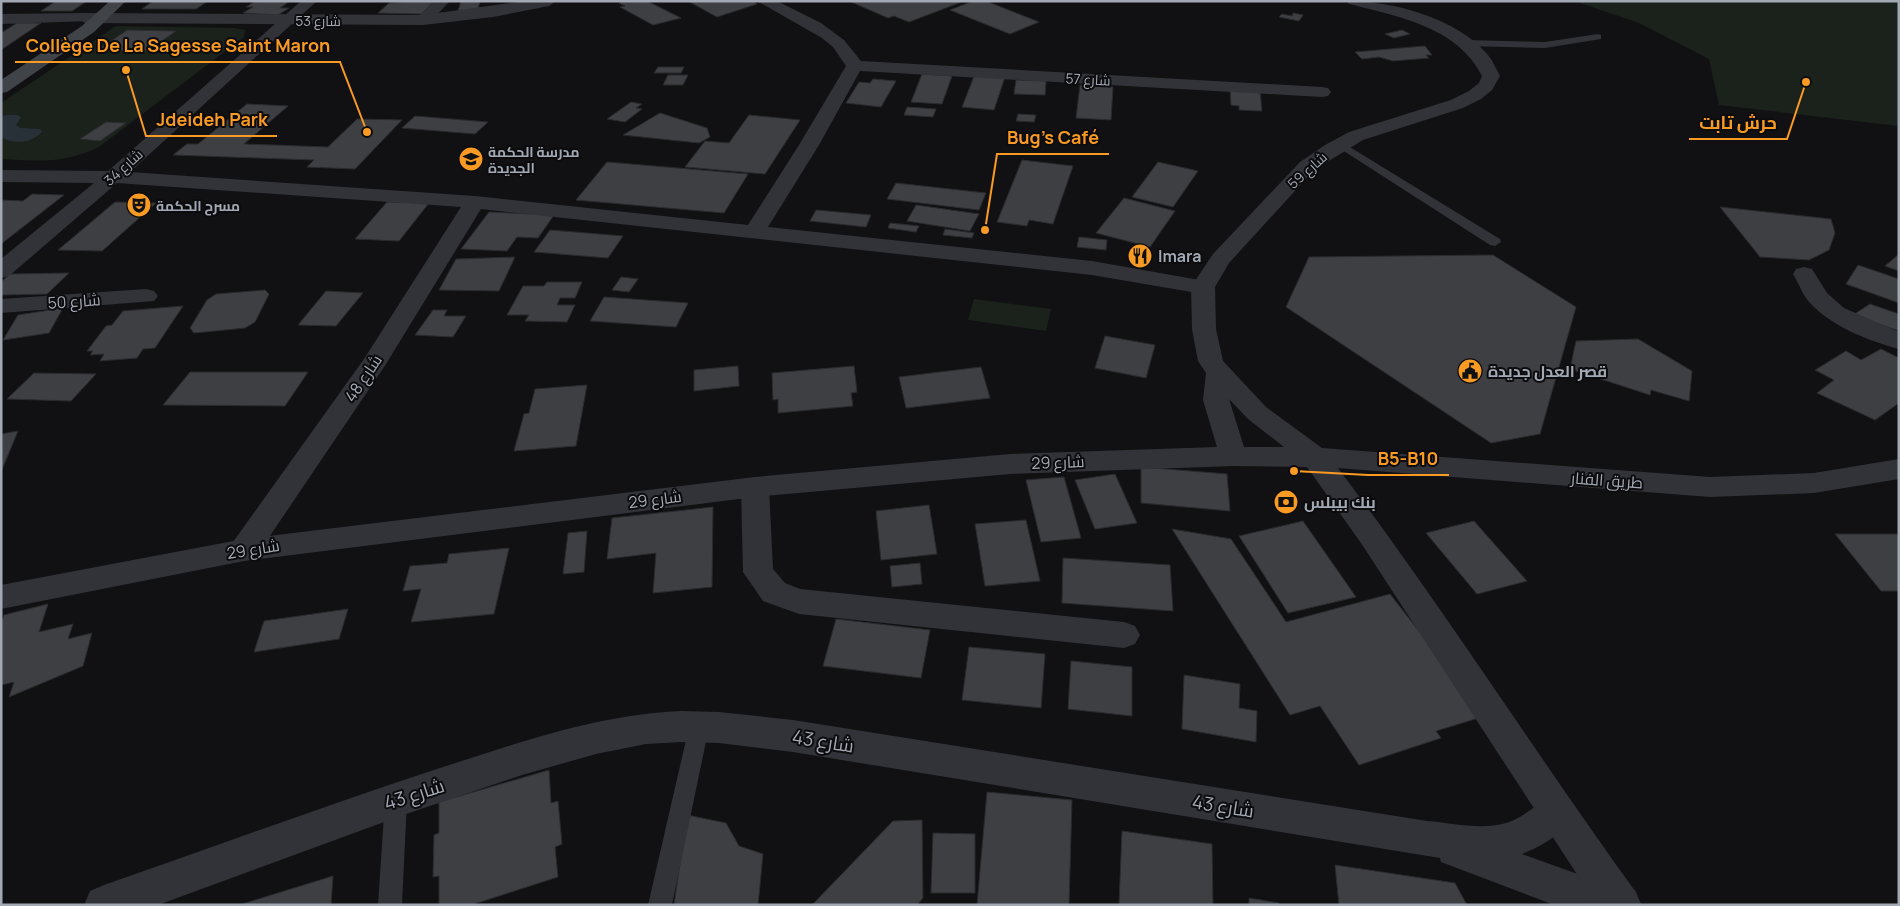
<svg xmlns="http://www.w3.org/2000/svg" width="1900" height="906" font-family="Manrope,Cairo,sans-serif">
<rect width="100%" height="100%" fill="#111113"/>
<!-- green -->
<path fill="#1b221b" d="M1574,1H1899V126L1719,105L1709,59L1639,23Z
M116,26L234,28L245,30L244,37L99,147C63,164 40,161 1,159V103Z
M974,299L1051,309L1046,331L968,320Z"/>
<!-- water -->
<path fill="#273137" d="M8,115H17L21,117L16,125L20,128L40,129L42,132C32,143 14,145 1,137V116Z"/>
<!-- building -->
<path fill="#3d3f43" stroke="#2b2b2f" d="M49,1H87L72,11H41L56,1Z
M153,1H208L196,9H142Z
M277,1H290L280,8H289L278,15L243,13L253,7H246L254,2Z
M412,1H434L421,14L378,13L389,3Z
M461,1H480L478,9L458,11Z
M624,1H647L681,18L653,25L620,7L625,6L619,3Z
M688,1H752L757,4L717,17Z
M849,1H964L909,22L894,16L888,18Z
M973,1H986L1039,22L1010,34L950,10Z
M1293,13L1303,15L1299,21L1279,17L1282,14L1292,16Z
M17,23H41L1,50V33Z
M127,30L176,31L148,51L98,50Z
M1402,30L1410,34L1394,38L1385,34Z
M1425,46L1432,55H1426L1429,58L1393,61L1379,57L1362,59L1355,52Z
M658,67H684L681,73H654Z
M922,74L952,76L942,104L911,102Z
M975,74L1005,77L994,110L962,107Z
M668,75H688L683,85H663Z
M873,79L896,81L881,107L846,103L859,82L870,83Z
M1016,80L1046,81L1045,95L1014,94Z
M1080,85L1113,87L1111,120L1076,118Z
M1230,89L1260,91L1262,111L1239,110V106L1231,105Z
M631,102L642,104L636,108L642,109L625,122L607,119Z
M247,104L288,106L244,144L328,147L357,119L402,120L355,169L307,167L314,160L173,155L187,144H198Z
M907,107L936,109L933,117L904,115Z
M660,113L707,128L710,137L699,143L623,135Z
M1018,114L1036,115L1034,122L1016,121Z
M749,115L800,120L765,174L685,167L705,141L729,143Z
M415,116L488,122L475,134L402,128Z
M106,122L126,123L100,141L80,139Z
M1022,160L1073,166L1053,224L1029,220L1027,226L997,222Z
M607,162L748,174L724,213L576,200Z
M1158,162L1198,171L1173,207L1132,197Z
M896,183L986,193L979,210L887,199Z
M32,194L64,195L1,244V200L23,201Z
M1124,198L1175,211L1150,247L1096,233Z
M115,202L156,203L102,251L58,250Z
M387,202L429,203L399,241L355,239Z
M916,205L979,214L970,231L907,221Z
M1720,207L1831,219L1835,233L1829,250L1809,260L1760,257Z
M816,210L871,215L866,227L810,221Z
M489,212L554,215L538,238L517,237L507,251L461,249Z
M890,223L919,226L916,232L888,228Z
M945,229L974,233L972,238L943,235Z
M550,230L623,236L608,258L534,252Z
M1079,237L1107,240L1106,250L1077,247Z
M1899,254V271L1885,266Z
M1493,255L1576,307L1540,434L1491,443L1286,307L1309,257Z
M515,257L499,291L439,290L456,259Z
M1858,265L1899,279V303L1846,284Z
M69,273L47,294L1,295V282L10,274Z
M621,277L638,279L629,292L612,290Z
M547,282H582L575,298H560L557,305H575L567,322L525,321L529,315H507L523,286H544Z
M265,290L269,294L255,322L245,328L194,333L190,328L207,300L216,294Z
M326,291L363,293L336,326L298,325Z
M604,297L688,303L676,327L590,321Z
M1870,304L1899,314V331L1853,315Z
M183,306L155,348L143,349L137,358L100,361L104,354L90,355L93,351H87L106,326L112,325L123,311Z
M63,308L49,333L3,340L18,315Z
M433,310H447L444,316H466L453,337L415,335Z
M1105,336L1155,345L1146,378L1095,368Z
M1638,339L1692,371L1689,401L1651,390L1650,395L1570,369L1576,341Z
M1881,349L1899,358V403L1875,420L1817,393L1834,380L1815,370L1846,351L1861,360Z
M738,366L739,386L694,391V370Z
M854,366L857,392L851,393L853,406L778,413V399L773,400L772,373Z
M981,367L990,398L906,408L899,377Z
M190,372H308L285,406L163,405Z
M34,373L96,374L71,401L7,399Z
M587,385L576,446L514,451L524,414L529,413L535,389Z
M18,431L1,472V434Z
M1141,467L1227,474L1230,511L1141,503Z
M1115,474L1137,523L1095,529L1075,480Z
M1064,477L1081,538L1041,542L1026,480Z
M929,505L937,554L881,560L876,511Z
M713,507L712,587L653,593L656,553L607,559L612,518Z
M1026,520L1040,581L985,586L975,524Z
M1303,521L1356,597L1288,613L1239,536Z
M1474,521L1527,581L1477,594L1426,533Z
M1172,529L1231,539L1286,622L1390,594L1485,716L1436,731L1441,738L1359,765L1320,706L1290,715Z
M587,531L584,572L563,574L568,533Z
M1835,534H1897L1899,537V591H1881Z
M509,548L494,614L411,622L421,589L403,591L410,566L447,563L449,554Z
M1063,558L1170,565L1173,611L1062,603Z
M920,563L922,584L892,587L890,566Z
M48,604L39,632L73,624L68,639L92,633L83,666L9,697L14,682L1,685V624L4,615Z
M348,609L339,639L254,652L264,621Z
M836,619L930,630L921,678L823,666Z
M969,647L1045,654L1041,708L962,700Z
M1071,661L1132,667V716L1068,709Z
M1184,675L1240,684L1239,708L1257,711L1256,742L1182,729Z
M549,770L551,803L558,801L562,844L555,847L558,877L471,905H439V876L433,877L434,835L439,833V802Z
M987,792L1072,800L1069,905H977Z
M687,815L726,823L739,846L763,854L758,905H674Z
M922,820L923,898L917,905H812L893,821Z
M1122,831L1212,844L1213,905H1119Z
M933,833L975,834V893H931Z
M1335,865L1455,883L1467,905H1339Z
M333,876L331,905H239Z
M1249,898L1279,903V905H1249Z"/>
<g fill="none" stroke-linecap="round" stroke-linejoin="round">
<!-- service -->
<path fill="#323338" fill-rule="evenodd" d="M1598,34L1601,35V39L1545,48L1465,46L1460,43L1465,40L1545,42Z
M1340,141L1500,239L1501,242L1495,246L1490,245L1336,146L1334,144Z
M699,718L706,721L709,727L672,905H648L689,727L692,721Z
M396,790L404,793L407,800L402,905H378L385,800L388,793Z"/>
<!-- minor -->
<path fill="#323338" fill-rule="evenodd" d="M301,1H317L130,172L475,196L748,225L799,145L846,66L833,47L822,38L757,1H777L821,23L844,40L861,61L1322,87L1328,88L1331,92L1328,96L1322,97L860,71L819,145L768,227L1092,261L1211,282L1215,287L1211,292L1203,294L1092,275L481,209L386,364L255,558L244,561L233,558L229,550L233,542L364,359L461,207L117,183L9,276L1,278V259L94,183L1,182V170L108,171Z
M434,1H450L429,23H417L415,20Z
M85,13L91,15L93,18L91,21L1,24V14Z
M1804,267L1812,269L1827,293L1844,308L1899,332V349C1869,341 1833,327 1811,304C1803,296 1799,284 1793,274L1796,269Z
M146,289L154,291L158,296L154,301L1,313V299Z
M755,477L765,480L769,487L773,569L785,583L800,589L1124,622L1135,626L1140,635L1135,644L1124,648L799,614L763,601L743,572L741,487L745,480Z
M682,711L719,712L793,720L1427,821C1452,823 1484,831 1509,822C1526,816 1539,801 1556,795L1569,800L1575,812C1565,833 1542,846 1522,854L1575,873L1621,884L1635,890L1641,904L1554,905L1441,862L1440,858L793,752L719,743L682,742L646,744L596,754L522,775L406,814L158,905H84L90,891L104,885C216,846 327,805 440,768C518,743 599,714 682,711Z"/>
<!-- tertiary -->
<path fill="#323338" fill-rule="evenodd" d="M524,1H556L549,6L493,17L423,25L85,23L77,18L85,13L423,15Z
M1347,1C1393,1 1457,18 1488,55C1493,61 1496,69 1500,76L1492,90L1481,99L1463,108L1363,140L1314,170L1229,263L1215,287L1216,329L1223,361L1266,407L1322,448L1710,477L1814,473L1899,459V479L1814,493L1710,497L1338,468C1442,606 1534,751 1635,891L1641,905H1597L1361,543L1307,467L1233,466L1010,474L755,497L244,561L1,609V585L244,539L755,477L1010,454L1217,447L1203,400L1206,373L1198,361L1192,329L1191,287L1213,254L1300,162L1325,145L1349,132L1451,100L1469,91L1479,83L1482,76C1458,27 1397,16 1349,4ZM1229,399L1248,419L1284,447H1244Z"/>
<!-- secondary -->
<path fill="#404348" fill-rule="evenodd" d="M110,1H126L94,32L7,92L1,93V80L82,26Z"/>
</g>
<!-- icons -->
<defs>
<symbol id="school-disc" viewBox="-11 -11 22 22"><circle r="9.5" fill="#f89a23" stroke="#0c0c0e"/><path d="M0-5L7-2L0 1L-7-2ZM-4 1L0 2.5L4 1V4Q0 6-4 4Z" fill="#111"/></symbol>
<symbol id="theatre-disc" viewBox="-11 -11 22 22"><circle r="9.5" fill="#f89a23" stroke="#0c0c0e"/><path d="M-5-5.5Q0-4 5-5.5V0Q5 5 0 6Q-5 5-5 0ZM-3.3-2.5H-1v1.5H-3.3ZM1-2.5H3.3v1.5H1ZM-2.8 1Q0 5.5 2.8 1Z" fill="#111"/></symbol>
<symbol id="restaurant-disc" viewBox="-11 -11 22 22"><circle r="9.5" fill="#f89a23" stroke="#0c0c0e"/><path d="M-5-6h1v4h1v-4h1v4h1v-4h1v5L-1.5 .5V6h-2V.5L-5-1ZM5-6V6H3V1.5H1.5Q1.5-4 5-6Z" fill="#111"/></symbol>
<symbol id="civic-disc" viewBox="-11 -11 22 22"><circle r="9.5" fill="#f89a23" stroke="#0c0c0e"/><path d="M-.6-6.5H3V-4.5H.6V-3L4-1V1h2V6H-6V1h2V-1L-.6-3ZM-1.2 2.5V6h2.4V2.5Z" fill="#111"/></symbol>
<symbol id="bank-disc" viewBox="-11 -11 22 22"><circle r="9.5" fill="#f89a23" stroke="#0c0c0e"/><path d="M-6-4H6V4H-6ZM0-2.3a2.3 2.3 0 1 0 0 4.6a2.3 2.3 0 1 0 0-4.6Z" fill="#111"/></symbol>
</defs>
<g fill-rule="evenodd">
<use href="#school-disc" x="457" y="145" width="28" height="28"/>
<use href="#theatre-disc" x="125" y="191" width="28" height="28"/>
<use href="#restaurant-disc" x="1126" y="242" width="28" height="28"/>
<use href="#civic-disc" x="1456" y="357" width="28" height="28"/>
<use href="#bank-disc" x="1272" y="488" width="28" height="28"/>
</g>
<g text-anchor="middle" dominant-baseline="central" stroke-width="4" stroke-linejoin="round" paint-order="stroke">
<!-- far-street labels -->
<g font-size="14" fill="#a2a9b4" stroke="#0c0c0e">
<text x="318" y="20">شارع 53</text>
<text transform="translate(1088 79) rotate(3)">شارع 57</text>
<text transform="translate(123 167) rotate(-42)">شارع 34</text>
<text transform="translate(1307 170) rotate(-42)">شارع 59</text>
</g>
<!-- far-poi labels -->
<g font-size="14" font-weight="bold" fill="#a2a9b4" stroke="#0c0c0e" text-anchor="start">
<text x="488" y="151">مدرسة الحكمة<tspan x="488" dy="16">الجديدة</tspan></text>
<text x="156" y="205">مسرح الحكمة</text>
</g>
<!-- poi labels -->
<g font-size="16" font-weight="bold" fill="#a2a9b4" stroke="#0c0c0e" text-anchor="start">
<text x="1158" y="256">Imara</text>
<text x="1488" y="371">قصر العدل جديدة</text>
<text x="1304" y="502">بنك بيبلس</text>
</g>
<!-- street labels -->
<g font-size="16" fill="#a2a9b4" stroke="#0c0c0e">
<text transform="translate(74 301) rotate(-4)">شارع 50</text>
<text transform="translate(363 378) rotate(-56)">شارع 48</text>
<text transform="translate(1058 462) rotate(-2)">شارع 29</text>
<text transform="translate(1607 480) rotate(4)">طريق الفنار</text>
<text transform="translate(655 499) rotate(-7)">شارع 29</text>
<text transform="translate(253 549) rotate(-9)">شارع 29</text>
</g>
<!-- near-street labels -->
<g font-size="19" fill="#a2a9b4" stroke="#0c0c0e">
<text transform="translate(823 741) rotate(9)">شارع 43</text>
<text transform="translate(414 794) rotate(-18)">شارع 43</text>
<text transform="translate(1223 806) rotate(9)">شارع 43</text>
</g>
</g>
<!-- callouts -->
<path fill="none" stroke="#f89a23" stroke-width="2" d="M367 132L340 62H15M126 70L146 136H277M1806 82L1787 139H1689M985 230L997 154H1109M1294 471L1368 475H1449"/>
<g fill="#f89a23" stroke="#0c0c0e" stroke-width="2">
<circle cx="367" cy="132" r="5"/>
<circle cx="126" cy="70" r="5"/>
<circle cx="1806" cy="82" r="5"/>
<circle cx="985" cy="230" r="5"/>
<circle cx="1294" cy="471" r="5"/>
</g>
<g font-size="18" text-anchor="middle" font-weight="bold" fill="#f89a23" stroke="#0c0c0e" stroke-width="4" stroke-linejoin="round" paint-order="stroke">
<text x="178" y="52">Collège De La Sagesse Saint Maron</text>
<text x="212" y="126">Jdeideh Park</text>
<text x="1738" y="129">حرش تابت</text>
<text x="1053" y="144">Bug's Café</text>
<text x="1408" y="465">B5-B10</text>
</g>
<!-- border -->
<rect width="1900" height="906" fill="none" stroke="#a2a9b4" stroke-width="5"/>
</svg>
